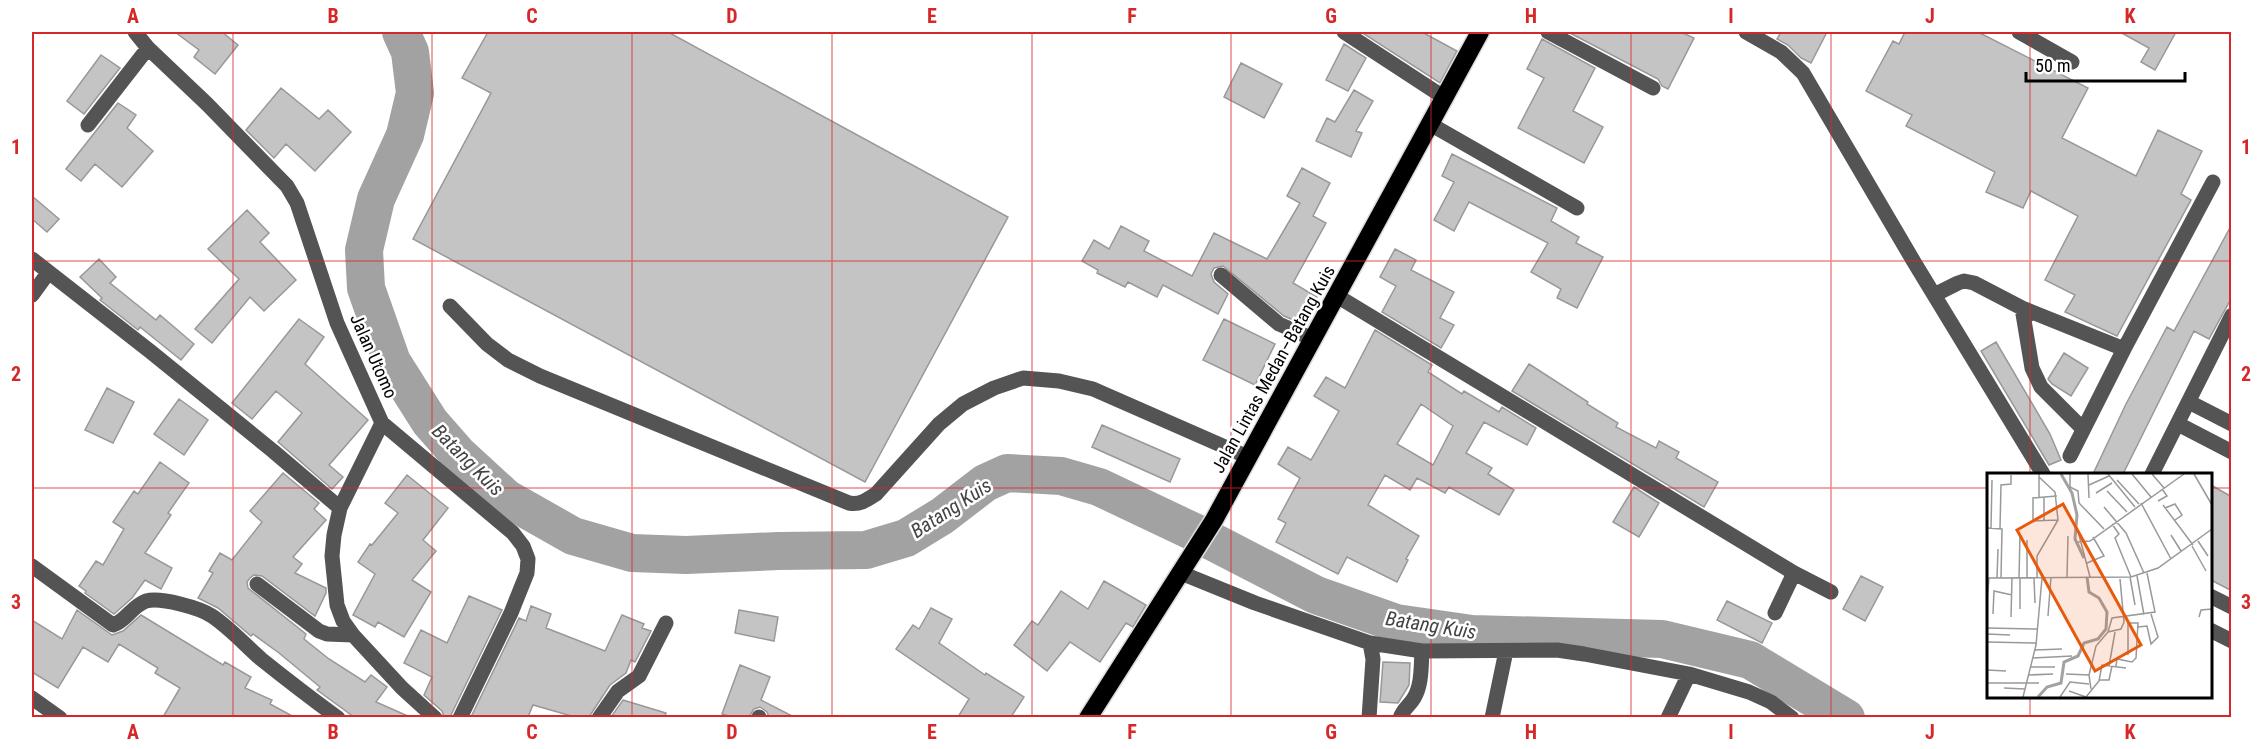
<svg xmlns="http://www.w3.org/2000/svg" width="2263" height="749" font-family="'Roboto Condensed',sans-serif">
<rect width="100%" height="100%" fill="#fff"/>
<g fill="none" stroke-linecap="round" stroke-linejoin="round">
<!-- river -->
<path stroke="#a2a2a2" stroke-width="38" d="M401,32L410,52L415,93L405,135L376,199L364,250L366,288L392,362L430,422L458,454L506,498L573,536L632,553L686,555L778,551L866,550L906,538L942,516L985,483L1007,473L1061,476L1099,487L1194,532L1316,595L1396,623L1472,634L1662,639L1750,660L1846,718"/>
</g>
<!-- building -->
<path fill="#c4c4c4" stroke="#989898" stroke-width="1.5" fill-rule="evenodd" d="M175,32H222L238,45L215,74L194,57L199,50Z
M488,32H668L1008,217L865,482L413,239L491,93L462,78Z
M1361,32H1422L1457,51L1440,83Z
M1568,32H1681L1694,38L1668,89L1662,86L1658,79Z
M1781,32H1827L1811,63L1801,58L1788,45L1777,39Z
M1905,32H1978L2088,88L2062,138L2136,176L2158,130L2202,151L2181,194L2191,200L2117,336L2065,312L2075,295L2045,280L2078,216L2031,191L2023,208L1986,192L1995,172L1906,126L1912,115L1866,91L1893,41L1899,44Z
M2120,32H2176L2155,70L2141,62L2149,48Z
M1542,39L1595,68L1573,111L1603,127L1584,163L1518,128L1544,78L1527,69Z
M1344,44L1366,58L1348,91L1326,80Z
M101,55L120,68L84,114L67,101Z
M1241,63L1282,84L1264,118L1224,97Z
M281,88L319,119L328,110L351,132L315,171L286,144L274,158L246,130Z
M1354,90L1373,101L1356,131L1362,133L1351,157L1316,141L1327,118L1335,122Z
M118,103L136,115L127,128L153,151L122,187L95,164L81,181L66,169Z
M1452,154L1557,208L1551,221L1579,237L1576,243L1603,257L1577,308L1557,298L1561,289L1531,272L1548,243L1469,202L1454,231L1434,220L1454,182L1442,176Z
M1302,168L1330,183L1313,216L1326,223L1293,283L1317,297L1303,324L1284,316L1223,266L1214,268L1211,274L1214,282L1228,294L1218,314L1163,285L1157,297L1128,282L1125,287L1097,273L1098,270L1082,261L1094,240L1109,249L1121,226L1149,241L1144,251L1192,276L1214,233L1267,259L1300,203L1287,196Z
M32,196L59,219L47,232L32,219Z
M247,210L269,233L260,242L296,280L264,311L250,297L212,343L195,329L239,279L208,249Z
M2232,224V297L2209,339L2194,331L2123,474H2093L2126,404L2167,327L2174,331Z
M1395,249L1416,260L1411,270L1454,292L1440,318L1454,325L1441,348L1382,312L1396,286L1380,277Z
M99,259L116,277L110,283L156,320L160,315L194,344L181,360L140,327L138,330L100,300L102,298L80,277Z
M299,319L324,337L305,364L368,420L329,465L343,477L332,489L278,442L302,413L276,391L252,419L232,403Z
M1224,319L1275,344L1255,385L1203,360Z
M1375,330L1432,365L1428,372L1462,394L1464,391L1499,412L1502,407L1536,428L1527,445L1484,422L1466,453L1492,468L1488,474L1514,490L1499,515L1449,487L1445,493L1417,478L1410,490L1385,475L1368,505L1419,536L1406,559L1408,560L1397,582L1347,557L1338,574L1276,542L1286,523L1278,519L1300,478L1278,464L1288,447L1311,460L1339,411L1314,396L1326,377L1345,388ZM1421,404L1453,426L1433,465L1397,444Z
M1996,342L2050,434L2061,460L2049,465L1981,351Z
M2064,353L2088,368L2071,396L2052,384L2048,379Z
M1529,364L1588,402L1587,404L1618,423L1616,427L1656,448L1659,441L1679,452L1676,458L1718,482L1704,507L1512,391Z
M107,388L134,402L113,443L85,430Z
M179,399L208,420L184,455L154,434Z
M1102,425L1180,459L1170,482L1092,447Z
M160,462L189,483L168,513L171,515L145,553L172,568L161,589L145,580L132,598L114,614L85,593L86,591L79,586L96,561L103,565L124,529L113,522L134,491L138,494Z
M283,473L319,503L314,509L326,520L293,557L302,564L295,573L326,588V593L315,616L262,576L254,575L250,578L247,582L248,588L306,634L304,639L329,659L365,682L371,675L387,687L376,702L410,717H354L317,690L320,687L279,653L253,634L251,636L218,608L198,598L213,573L209,571L220,553L232,560L262,522L250,511Z
M407,475L448,508L423,540L436,551L412,580L431,592L404,637L378,622L375,627L353,615L375,574L358,562L370,544L372,545L398,513L385,503Z
M2211,485L2232,497V591L2211,580Z
M1634,487L1659,503L1639,537L1613,522Z
M1861,576L1883,587L1865,621L1843,609Z
M1104,581L1146,605L1133,627L1126,623L1100,662L1070,642L1047,671L1014,645L1032,621L1038,625L1061,591L1088,609Z
M469,596L502,610L450,717H444L442,711L424,695L432,677L404,663L421,630L447,643Z
M1727,601L1772,623L1762,643L1717,620Z
M531,606L551,614L546,628L605,651L622,615L644,624L642,628L651,631L635,662L631,660L626,673L610,685L589,717H575L533,705L528,717H471L519,618L526,621Z
M931,608L952,619L939,643L985,675L986,673L1024,697L1011,717H958L969,699L896,649L913,625L919,629Z
M77,610L112,635L123,631L141,615L223,665L225,662L251,677L245,688L272,700L270,704L294,717H163L180,688L155,673L158,668L119,644L108,662L83,647L58,688L32,672V620L62,639Z
M739,610L778,617L774,641L735,633Z
M1383,662L1410,663L1409,685L1398,703L1380,702Z
M740,665L770,677L761,700L794,717H769L767,712L760,707L754,709L749,717H732L722,714Z
M623,700L666,713L665,717H611Z"/>
<g fill="none" stroke-linecap="round" stroke-linejoin="round">
<defs>
<path id="highway" d="M1088,718L1214,520L1480,32"/>
</defs>
<!-- highway casing -->
<use href="#highway" stroke="#dbdbdb" stroke-width="21"/>
<!-- minor -->
<path stroke="#545454" stroke-width="15" d="M135,32L148,48L207,104L287,186L297,203L337,323L382,423L513,533L523,546L528,559L527,573L511,613L460,718
M1344,32L1445,98
M1548,32L1653,88
M1746,32L1781,52L1803,73L1914,262L2043,474
M2019,32L2072,62
M1430,124L1577,208
M88,125L148,48
M32,259L151,352L273,451L340,508
M1221,275L1279,324L1313,339
M32,295L48,273
M1934,295L1958,283L1964,281L1974,283L2022,308L2124,349L2213,182
M1337,296L1794,573L1831,592
M450,306L487,344L508,360L540,376L849,503C860,505 867,500 876,494L939,424L963,404L994,388L1023,378L1059,381L1093,389L1248,457
M2022,308L2032,368L2041,387L2083,429
M2189,402L2232,424
M382,423L340,508L334,535L332,556L337,605L343,621L353,635L402,688L435,718
M2178,424L2232,452
M2070,456L2124,349
M2152,474L2232,315
M32,566L113,625C126,621 132,606 146,601C161,597 200,608 212,616C230,628 245,645 261,659C286,679 312,699 338,718
M1181,573L1255,603L1370,643L1422,651L1557,650L1584,654L1689,674L1749,692L1771,702L1792,718
M257,584L319,631L327,634L353,635
M2210,596L2232,607
M1775,613L1794,573
M2210,630L2232,641
M32,698L60,718
M599,718L618,691L639,676L666,623
M759,718V717
M1369,718L1373,659L1370,643
M1400,718C1403,709 1410,705 1414,698C1422,685 1421,666 1422,651
M1492,718L1506,651
M1668,718L1689,674"/>
<!-- highway -->
<use href="#highway" stroke="#000" stroke-width="18"/>
</g>
<!-- grid -->
<path fill="none" stroke="#d62828" stroke-width="1.5" stroke-opacity="0.55" d="M233,32V718M432,32V718M632,32V718M832,32V718M1032,32V718M1231,32V718M1431,32V718M1631,32V718M1831,32V718M2030,32V474M32,261H2232M32,488H1988M2210,488H2232M2030,696V718"/>
<g text-anchor="middle" dominant-baseline="central" stroke-width="5" stroke-linejoin="round" paint-order="stroke">
<!-- street labels -->
<g font-size="18" fill="#000" stroke="#fff">
<text transform="translate(374 356) rotate(66)">Jalan Utomo</text>
<text transform="translate(1273 369) rotate(-61)">Jalan Lintas Medan–Batang Kuis</text>
</g>
<!-- water labels -->
<g font-size="20" font-style="italic" fill="#434343" stroke="#fff">
<text transform="translate(468 460) rotate(45)">Batang Kuis</text>
<text transform="translate(951 508) rotate(-33)">Batang Kuis</text>
<text transform="translate(1431 625) rotate(9)">Batang Kuis</text>
</g>
</g>
<!-- overview -->
<g transform="translate(1987 473)">
<rect width="225" height="225" fill="#fff"/>
<path fill="none" stroke="#a2a2a2" stroke-width="3" d="M74,1L85,20L90,42L88,66L97,85M51,224L60,214L74,210L77,189L91,183L97,170L111,166L119,156L120,139L112,125L102,119L100,104"/>
<path fill="none" stroke="#999" stroke-width="1.5" d="M52,1V24M83,1V14L91,18L92,30L117,56M101,1L102,25M121,1L148,34M145,1L164,24M165,1L177,15M207,1L225,32M130,7L152,31M102,12L122,3M120,18L140,39M109,20L125,10M70,23L46,25V48L71,47M57,24V48M171,28L180,23L175,16M154,30L184,86M176,32L206,72M117,34L139,60L157,100M178,35L188,31L195,42L188,47M125,51L132,61L128,65L144,104M0,55L15,56L14,105M4,55L5,7M13,56L14,12L24,11V2M91,58L103,104M184,62L194,78M211,68L221,83M91,69L103,68L197,1M205,73L219,98M100,90L117,83L106,64M150,103L157,142M80,104L81,63M143,104L148,132M0,105L144,104L171,95L225,56M10,105L11,76M32,105L33,62M40,105V67M47,105L48,130M50,105V83L71,47L68,19L52,4M0,127L2,105M33,136V105M6,141L7,118L25,122M61,143L64,104M24,144L25,105M212,144L214,137L225,136M141,147V182M151,154L160,153L164,171L171,164L164,141M0,155L50,156M121,159L125,145L168,139L160,100M0,161L23,162M0,169L49,170M48,177L75,176M46,185L85,183M122,193L128,159M129,193L130,186L145,189L149,185L151,150H141M44,194H68M0,197L19,198M79,201L102,202M42,202L66,201M112,207H122L125,193M0,210H52M17,215L38,216M104,216L102,202L109,173L121,159L134,156L137,149L133,106M82,218L99,224M36,224L49,172L55,105M73,224L83,209L102,211M99,224L112,208L115,192L139,195"/>
<path fill="#e8590c" fill-opacity="0.15" stroke="#e8590c" stroke-width="3" d="M76,31L154,172L108,198L30,57Z"/>
<rect width="225" height="225" fill="none" stroke="#000" stroke-width="3"/>
</g>
<!-- border -->
<rect width="2263" height="749" fill="none" stroke="#ffffff" stroke-width="66"/>
<!-- scale -->
<path d="M2026 72v9h159v-9" fill="none" stroke="#000000" stroke-width="3"/>
<text x="2035" y="72" font-size="18" fill="#000000" stroke="#ffffff" stroke-width="4.5" paint-order="stroke">50 m</text>
<rect x="33" y="33" width="2197" height="683" fill="none" stroke="#d62828" stroke-width="2"/>
<g font-size="20" text-anchor="middle" font-weight="bold" fill="#d62828">
<text x="133" y="23">A</text>
<text x="333" y="23">B</text>
<text x="532" y="23">C</text>
<text x="732" y="23">D</text>
<text x="932" y="23">E</text>
<text x="1132" y="23">F</text>
<text x="1331" y="23">G</text>
<text x="1531" y="23">H</text>
<text x="1731" y="23">I</text>
<text x="1930" y="23">J</text>
<text x="2130" y="23">K</text>
<text x="16" y="154">1</text>
<text x="2246" y="154">1</text>
<text x="16" y="381">2</text>
<text x="2246" y="381">2</text>
<text x="16" y="609">3</text>
<text x="2246" y="609">3</text>
<text x="133" y="739">A</text>
<text x="333" y="739">B</text>
<text x="532" y="739">C</text>
<text x="732" y="739">D</text>
<text x="932" y="739">E</text>
<text x="1132" y="739">F</text>
<text x="1331" y="739">G</text>
<text x="1531" y="739">H</text>
<text x="1731" y="739">I</text>
<text x="1930" y="739">J</text>
<text x="2130" y="739">K</text>
</g>
</svg>
